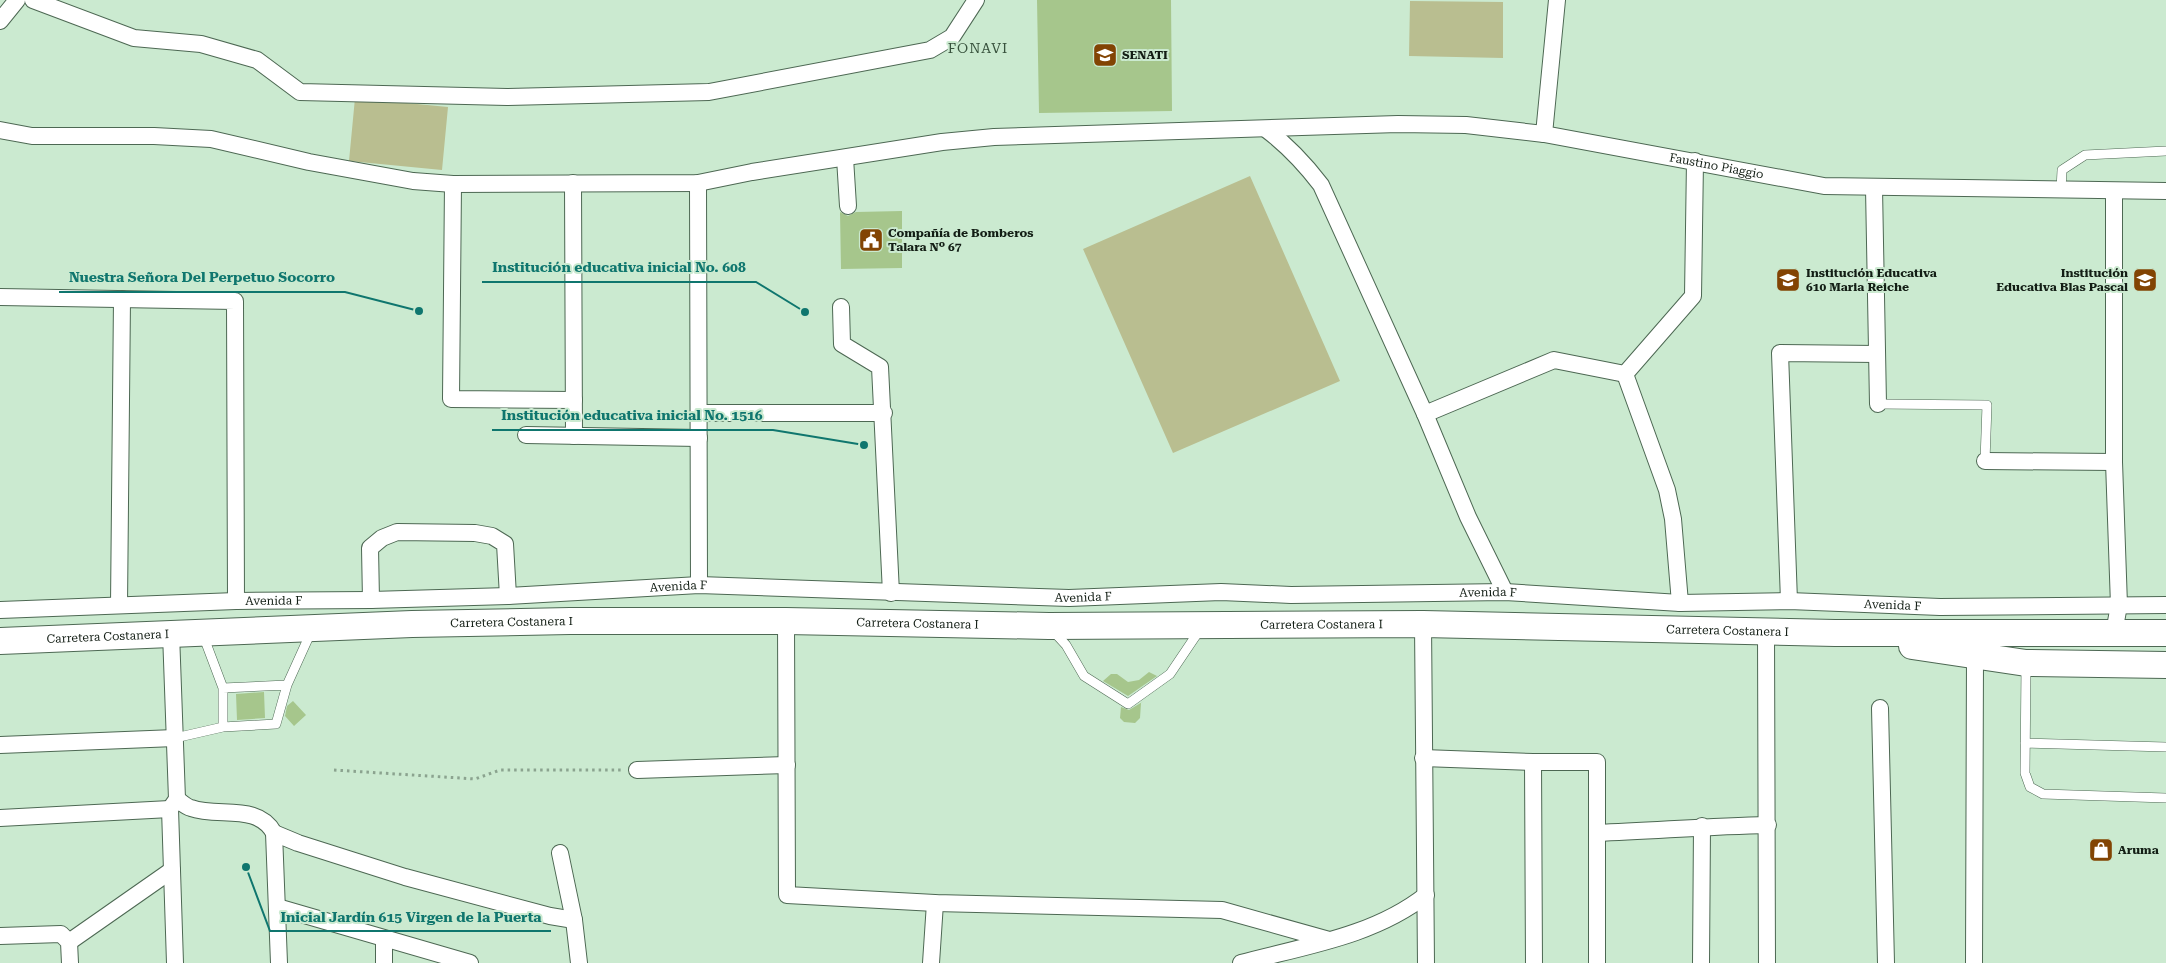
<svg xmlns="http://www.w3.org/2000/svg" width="2166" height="963" font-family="'Roboto Serif',serif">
<rect width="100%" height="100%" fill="#cbead0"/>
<!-- green -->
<path fill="#b9be90" d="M1410,1L1503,2V58L1409,56Z
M355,98L448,107L442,170L349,161Z
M1250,176L1340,381L1173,453L1083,249Z"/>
<!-- building -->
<path fill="#a6c68c" d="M1037,0H1171L1172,111L1039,113Z
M902,211V268L841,269L840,212L848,216L856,212Z
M1149,672L1157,676L1128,696L1103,681L1111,674H1117L1128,682L1139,680Z
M264,692L265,718L237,720L236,694Z
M293,701L306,715L294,726L285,716L287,706Z
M1144,701L1141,703L1140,718L1135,723L1124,722L1120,718L1121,707L1129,710Z"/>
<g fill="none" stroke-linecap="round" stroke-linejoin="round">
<defs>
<path id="service" d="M2061,190L2062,170L2085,155L2166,151
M1878,404L1987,405L1985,461
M1054,632L1066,645L1084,676L1128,704L1170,674L1199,631
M203,635L223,688L287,685L311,632
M2026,666L2025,773L2030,787L2043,794L2166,798
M223,727L276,724L287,685
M175,738L223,727V688
M2025,743L2166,747"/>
<g id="minor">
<path d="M33,0L134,38L201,44L257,60L300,92L507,97L709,92L930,50L952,37L976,0"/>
<path d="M0,21L17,0"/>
<path id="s1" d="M0,130L32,136H154L211,139L309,162L413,181L453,184L698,183L752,172L942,142L994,137L1398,124L1466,125L1544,134L1824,186L2166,191"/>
<path d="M1267,130C1288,146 1305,164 1321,185L1425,414L1468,517L1505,592"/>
<path d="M1544,134L1557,0"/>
<path d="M845,158L848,206"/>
<path d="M573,183L574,436"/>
<path d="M698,183L699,585"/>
<path d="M453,184L451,399L574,400"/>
<path d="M1874,188L1878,404"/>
<path d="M2114,191V462L2119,605L2114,633"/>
<path d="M0,297L235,301L236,601"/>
<path d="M841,307L842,344L880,367L891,593"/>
<path d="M1625,374L1667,490L1673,519L1680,603"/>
<path d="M699,413H884"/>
<path d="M1425,414L1554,360L1625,374L1693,296L1695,161"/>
<path d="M526,435L699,438"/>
<path d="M1985,461L2114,462"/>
<path d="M371,600L370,548L382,538L397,532L475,533L492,536L505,544L508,596"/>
<path d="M1789,601L1780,353L1877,354"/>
<path d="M119,605L122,299"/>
<path id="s2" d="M0,610L236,601L371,600L508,596L699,585L1069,598L1221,592L1291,595L1505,592L1680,603L1789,601L1940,607L2166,605"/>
<path d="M786,621L787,895L935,903L1222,910L1329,940"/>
<path d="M1423,624L1426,963"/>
<path d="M1766,631L1767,963"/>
<path d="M171,633L177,799L170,809L175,963"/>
<path d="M1880,708L1886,963"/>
<path d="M0,745L175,738"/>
<path d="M1423,758L1533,762H1597V963"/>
<path d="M1533,762L1534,963"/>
<path d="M637,770L787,765"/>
<path d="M177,799C181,802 186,807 191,808C218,818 258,803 274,833L279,963"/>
<path d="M0,818L170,809"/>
<path d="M274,833L298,843L405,877L550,916L574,920"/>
<path d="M1597,833C1654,831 1710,826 1768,825"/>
<path d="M560,853L574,920L579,963"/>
<path d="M277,907L470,963"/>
<path d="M0,936L61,934L69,942L70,963"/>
<path d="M69,942L172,870"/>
<path d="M384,963V939"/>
<path d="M931,963L935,903"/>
<path d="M1241,963C1305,946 1374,936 1426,895"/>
<path d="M1701,963L1702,826"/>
<path d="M1974,963L1975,656"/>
</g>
<g id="primary">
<path id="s3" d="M0,641L412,624L570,621H786L1049,626L1423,624L1835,633H2166"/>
<path d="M1912,646L2026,663L2166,665"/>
</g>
</defs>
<!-- service casing -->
<use href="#service" stroke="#4d6853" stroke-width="10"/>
<!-- minor casing -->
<use href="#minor" stroke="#4d6853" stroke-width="18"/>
<!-- primary casing -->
<use href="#primary" stroke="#4d6853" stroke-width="28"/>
<!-- path -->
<path stroke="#8ba38f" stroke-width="3" stroke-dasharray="2.5 4" stroke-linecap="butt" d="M334,770L475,779L500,770H622"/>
<!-- service -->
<use href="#service" stroke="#fff" stroke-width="9"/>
<!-- minor -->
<use href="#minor" stroke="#fff" stroke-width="16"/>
<!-- primary -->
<use href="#primary" stroke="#fff" stroke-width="26"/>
</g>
<!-- icons -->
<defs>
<symbol id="university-square" viewBox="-11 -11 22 22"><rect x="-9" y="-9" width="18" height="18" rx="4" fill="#824403" stroke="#cbead0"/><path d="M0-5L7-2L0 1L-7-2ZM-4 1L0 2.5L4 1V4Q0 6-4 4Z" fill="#fff"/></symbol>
<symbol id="civic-square" viewBox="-11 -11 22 22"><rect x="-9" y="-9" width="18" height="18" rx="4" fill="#824403" stroke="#cbead0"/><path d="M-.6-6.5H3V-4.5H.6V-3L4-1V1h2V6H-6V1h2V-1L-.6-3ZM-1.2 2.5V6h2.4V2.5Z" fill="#fff"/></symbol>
<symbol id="school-square" viewBox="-11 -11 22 22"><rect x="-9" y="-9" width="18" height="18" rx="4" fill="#824403" stroke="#cbead0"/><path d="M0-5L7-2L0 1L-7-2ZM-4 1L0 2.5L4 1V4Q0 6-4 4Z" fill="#fff"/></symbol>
<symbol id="shop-square" viewBox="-11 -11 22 22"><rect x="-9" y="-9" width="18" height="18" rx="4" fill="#824403" stroke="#cbead0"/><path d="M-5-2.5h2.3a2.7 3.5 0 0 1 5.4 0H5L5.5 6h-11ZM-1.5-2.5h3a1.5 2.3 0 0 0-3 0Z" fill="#fff"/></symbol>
</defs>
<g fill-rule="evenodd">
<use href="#university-square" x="1091" y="41" width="28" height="28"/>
<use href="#civic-square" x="857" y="226" width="28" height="28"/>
<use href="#school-square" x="1774" y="266" width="28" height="28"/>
<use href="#school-square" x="2131" y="266" width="28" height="28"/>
<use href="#shop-square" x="2087" y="836" width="28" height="28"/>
</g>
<g text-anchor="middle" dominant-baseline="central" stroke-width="4" stroke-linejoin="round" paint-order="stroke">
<!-- poi labels -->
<g font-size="12" font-weight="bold" fill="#131e15" stroke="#cbead0" text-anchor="start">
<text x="1122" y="55">SENATI</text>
<text x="888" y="233">Compañía de Bomberos<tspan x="888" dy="14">Talara Nº 67</tspan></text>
<text x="1806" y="273">Institución Educativa<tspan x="1806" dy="14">610 Maria Reiche</tspan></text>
<text x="2128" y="273" text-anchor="end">Institución<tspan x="2128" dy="14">Educativa Blas Pascal</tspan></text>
<text x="2118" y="850">Aruma</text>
</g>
<!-- street labels -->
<g font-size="12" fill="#131e15" stroke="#cbead0">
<text stroke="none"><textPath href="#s1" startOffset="1729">Faustino Piaggio</textPath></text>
<text stroke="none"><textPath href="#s2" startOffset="679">Avenida F</textPath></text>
<text stroke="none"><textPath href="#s2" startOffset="1489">Avenida F</textPath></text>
<text stroke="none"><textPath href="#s2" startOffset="1084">Avenida F</textPath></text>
<text stroke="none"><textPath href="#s2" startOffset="274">Avenida F</textPath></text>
<text stroke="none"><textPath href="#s2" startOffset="1894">Avenida F</textPath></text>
<text stroke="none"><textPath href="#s3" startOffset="512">Carretera Costanera I</textPath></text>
<text stroke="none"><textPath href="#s3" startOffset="918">Carretera Costanera I</textPath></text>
<text stroke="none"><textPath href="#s3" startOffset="1322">Carretera Costanera I</textPath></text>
<text stroke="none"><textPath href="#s3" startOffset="1728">Carretera Costanera I</textPath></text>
<text stroke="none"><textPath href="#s3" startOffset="108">Carretera Costanera I</textPath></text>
</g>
<!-- neighbourhood labels -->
<g font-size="14" letter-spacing="1" fill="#38523d" stroke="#cbead0">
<text x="978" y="48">FONAVI</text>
</g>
</g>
<!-- callouts -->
<path fill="none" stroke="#0f766e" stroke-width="2" d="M805 312L756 282H482M419 311L345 292H59M864 445L773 430H492M246 867L270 931H551"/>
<g fill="#0f766e" stroke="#cbead0" stroke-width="2">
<circle cx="805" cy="312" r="5"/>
<circle cx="419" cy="311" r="5"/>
<circle cx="864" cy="445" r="5"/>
<circle cx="246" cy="867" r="5"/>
</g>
<g font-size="14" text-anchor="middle" font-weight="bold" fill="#0f766e" stroke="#cbead0" stroke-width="4" stroke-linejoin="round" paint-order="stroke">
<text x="619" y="272">Institución educativa inicial No. 608</text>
<text x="202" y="282">Nuestra Señora Del Perpetuo Socorro</text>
<text x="632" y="420">Institución educativa inicial No. 1516</text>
<text x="411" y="922">Inicial Jardín 615 Virgen de la Puerta</text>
</g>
</svg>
